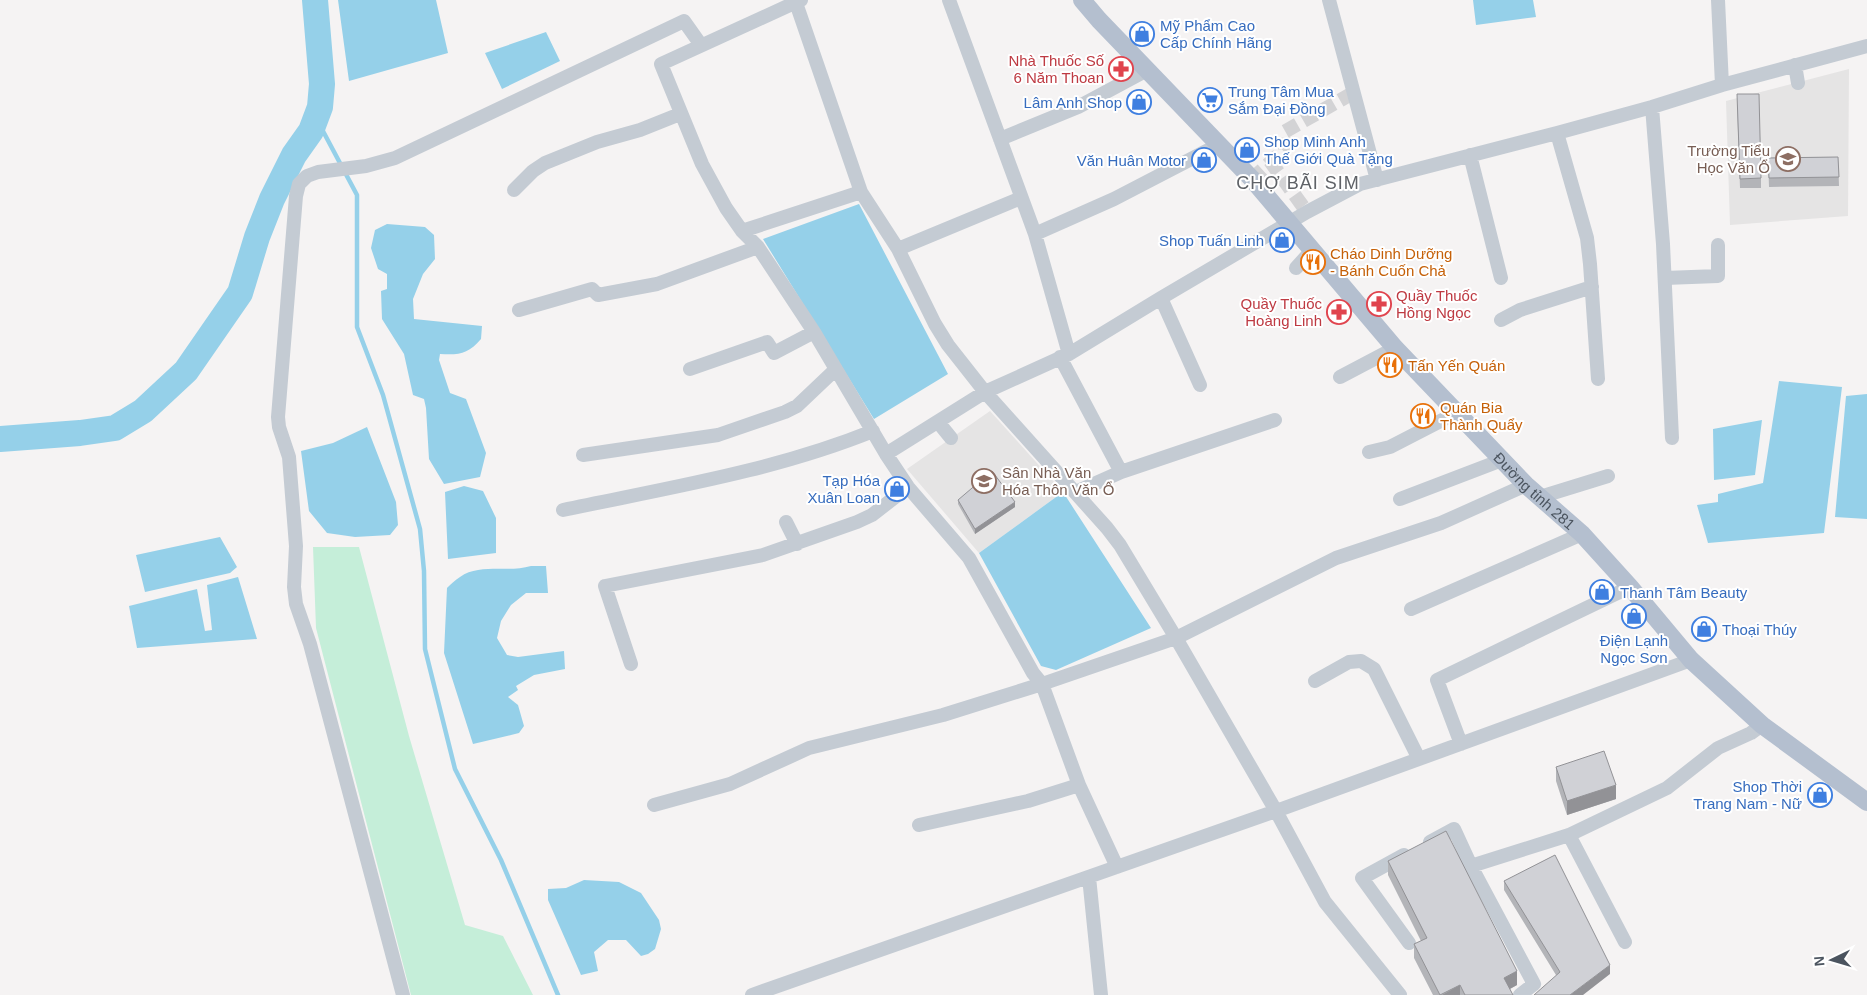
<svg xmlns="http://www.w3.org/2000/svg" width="1867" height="995" font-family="Arial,sans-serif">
<rect width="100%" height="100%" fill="#f5f3f3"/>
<!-- education -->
<path fill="#e5e4e4" d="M1849,69L1848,216L1730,225L1726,101Z
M990,411L1063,492L979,553L907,469Z"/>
<!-- green -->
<path fill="#c5eed9" d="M313,547H359L409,736L465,925L503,936L533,995H411L316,628Z"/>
<!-- water -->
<path fill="#95d0e9" d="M338,0H436L448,53L349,81Z
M1473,0H1533L1536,17L1476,25Z
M546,32L560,61L502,89L485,53Z
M859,204L948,374L874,419L763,239Z
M387,224L425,227L434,235L435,259L423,274L413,299L414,319L482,326L481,339C468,354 460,355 440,354L439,360L450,393L466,399L486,453L480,477L444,484L429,459L426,408L424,399L413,395L404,354L382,319L381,291L387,289V274L378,269L371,248L375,230Z
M1779,381L1842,387L1824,533L1708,543L1697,505L1718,502V494L1763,483Z
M1867,394V519L1835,517L1846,396Z
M1762,420L1755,475L1714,480L1713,429Z
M367,427L396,502L398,525L390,535L355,537L327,533L309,511L301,451L333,443Z
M464,486L483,491L496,518V553L448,559L445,492Z
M1063,492L1151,628L1056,670L1041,666L979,553Z
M220,537L237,567L230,573L145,592L136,555Z
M531,566H546L548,593H526L511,605L501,621L497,638L507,655L518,657L564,651L565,669L534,675L516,686L518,690L508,697L518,705L524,726L519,733L473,744L444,653L447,588C451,584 455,580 460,577C480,563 508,573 531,566Z
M238,577L257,639L137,648L129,606L197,589L205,631L212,630L207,585Z
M584,880L619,882L641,893L659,920L661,929L655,949L648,954L641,956L626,940H608L594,952L598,971L581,975L548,900V889L566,888Z"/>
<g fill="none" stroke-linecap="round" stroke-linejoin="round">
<!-- stream -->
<path stroke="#95d0e9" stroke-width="4.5" d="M316,118L357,195V327L383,395L420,529L424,571L425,649L455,769L501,860L558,995"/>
<!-- river -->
<path stroke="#95d0e9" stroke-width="26" d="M0,439L80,433L115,428L143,411L186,371L240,293L257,237L272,199L294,155L311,131L320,107L322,84L315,0"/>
<!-- minor-tunnel -->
<path stroke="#d3d3d5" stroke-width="14" stroke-dasharray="14 7" stroke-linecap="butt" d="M1270,161L1307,212
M1252,179L1285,149L1284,132L1353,93"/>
<!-- minor -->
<path stroke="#c4cbd3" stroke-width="14" d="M795,0L861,192L898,249L935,324L948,345L985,392L1107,528L1120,545L1176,638L1276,811L1325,902L1400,995
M801,0L661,64L702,164L726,208L742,231L758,247L814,332L886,454L908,487L969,558L1033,673L1042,684L1079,785L1117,867
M949,0L1035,234L1069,354
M1329,0L1377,180
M1718,0L1722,85
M1795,65L1798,83
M1652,107L1663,244L1672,438
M1557,133L1587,238L1590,264L1598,379
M1000,139L1078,107L1147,70
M1470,155L1501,278
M514,190L533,171L545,163L597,142L640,130L680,114
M742,231L861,192
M1035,234L1114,199L1220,144
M898,249L1021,198
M1296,268L1313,249
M1665,278L1718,276V245
M1161,298L1200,385
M519,310L592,289L598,295L657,284L758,247
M1501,320L1520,310L1592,287
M1060,357L1121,472
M690,369L767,342L774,353L814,332
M1340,377L1395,348
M938,422L951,438
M1369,452L1390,447L1456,413
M886,454L985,392L1069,354L1161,298L1307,212L1360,184L1557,133L1652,107L1722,85L1867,46
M583,455L718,435L785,412L797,406L836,369
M1076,492L1121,472L1275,420
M1540,497L1608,476
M1400,499L1502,460
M563,510C667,488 774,471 873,431
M786,522L797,544
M1411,609L1582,534
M631,664L605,586L763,555L857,522L872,515L908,487
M1315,681L1349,662L1361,661L1374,669L1419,759
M1461,744L1437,680L1630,587
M654,805L730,784L809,748L943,715L1042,684L1176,638L1336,558L1441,523L1526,485
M919,825L1028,801L1079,785
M1569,835L1625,942
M1430,842L1454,829L1471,866L1569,835L1667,788L1718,748L1751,733L1762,725
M1404,855L1362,878L1409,943
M1471,866L1534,984L1520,995
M1089,877L1101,995
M403,995L310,644L296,604L294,587L296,546L289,457L279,427L278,417L296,196L299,184L307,176L318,172L366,166L395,158L684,21L701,45
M752,995L1276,811L1691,660"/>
<!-- major -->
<path stroke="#b4bfcf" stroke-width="18" id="s1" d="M1082,0L1099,20L1252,179L1395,348L1526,485L1582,534L1630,587L1691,660L1762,725L1867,802"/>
</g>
<!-- wall -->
<path fill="#b3b4b8" d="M1737,104L1761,178V188H1740Z
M1838,157L1839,186L1769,187L1768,158Z
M958,500L1015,507L975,534L958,504Z
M1556,767L1616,799L1567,815L1556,781Z
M1388,861L1517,985L1510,989L1513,995H1433L1414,958V944L1421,941L1388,875Z
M1504,881L1610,974L1556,975L1504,890Z"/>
<!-- shaded-wall -->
<path fill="#929296" d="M1015,502V507L975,534V529Z
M1616,785V799L1567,815V801Z
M1610,965V974L1583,995H1570Z
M1517,971V985L1504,992V978Z
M1460,985V995H1442Z"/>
<!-- building -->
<path fill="#d0d1d6" stroke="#929296" d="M1737,94H1759L1761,178L1740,179Z
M1838,157L1839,177L1769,178L1768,158Z
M992,471L1015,502L975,529L958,500Z
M1604,751L1616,785L1567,801L1556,767Z
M1446,831L1517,971L1504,978L1513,995H1465L1460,985L1440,995L1414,944L1427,938L1388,861Z
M1555,855L1610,965L1570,995H1534L1560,972L1504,881Z"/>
<!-- icons -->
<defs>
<symbol id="shop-ring" viewBox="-11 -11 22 22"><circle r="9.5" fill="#fff" stroke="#3f7fe0" stroke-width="1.5"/><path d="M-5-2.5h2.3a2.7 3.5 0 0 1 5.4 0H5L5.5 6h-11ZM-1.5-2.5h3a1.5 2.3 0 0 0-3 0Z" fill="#3f7fe0"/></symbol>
<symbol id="pharmacy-ring" viewBox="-11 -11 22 22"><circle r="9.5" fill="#fff" stroke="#e0444e" stroke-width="1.5"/><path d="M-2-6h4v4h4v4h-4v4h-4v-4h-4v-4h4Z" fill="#e0444e"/></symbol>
<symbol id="supermarket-ring" viewBox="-11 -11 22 22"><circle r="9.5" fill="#fff" stroke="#3f7fe0" stroke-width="1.5"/><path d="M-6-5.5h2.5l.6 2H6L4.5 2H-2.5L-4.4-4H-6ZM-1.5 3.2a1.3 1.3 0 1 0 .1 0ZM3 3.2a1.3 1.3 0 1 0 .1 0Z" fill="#3f7fe0"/></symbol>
<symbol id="school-ring" viewBox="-11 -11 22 22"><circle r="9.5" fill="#fff" stroke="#8d6e63" stroke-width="1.5"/><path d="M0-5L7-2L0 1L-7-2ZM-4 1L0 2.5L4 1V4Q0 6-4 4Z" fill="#8d6e63"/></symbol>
<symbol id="restaurant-ring" viewBox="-11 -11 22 22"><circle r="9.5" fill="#fff" stroke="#e8710a" stroke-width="1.5"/><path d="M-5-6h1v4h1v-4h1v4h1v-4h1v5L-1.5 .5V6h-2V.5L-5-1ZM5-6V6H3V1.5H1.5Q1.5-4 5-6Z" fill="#e8710a"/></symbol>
</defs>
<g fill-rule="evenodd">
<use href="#shop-ring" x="1128" y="20" width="28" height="28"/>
<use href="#pharmacy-ring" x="1107" y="55" width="28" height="28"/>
<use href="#supermarket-ring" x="1196" y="86" width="28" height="28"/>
<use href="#shop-ring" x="1125" y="88" width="28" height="28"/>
<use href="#shop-ring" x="1233" y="136" width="28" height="28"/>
<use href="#school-ring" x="1774" y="145" width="28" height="28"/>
<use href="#shop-ring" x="1190" y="146" width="28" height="28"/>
<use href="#shop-ring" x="1268" y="226" width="28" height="28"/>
<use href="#restaurant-ring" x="1299" y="248" width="28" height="28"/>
<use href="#pharmacy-ring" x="1365" y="290" width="28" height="28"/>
<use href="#pharmacy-ring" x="1325" y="298" width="28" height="28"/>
<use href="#restaurant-ring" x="1376" y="351" width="28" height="28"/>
<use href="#restaurant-ring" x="1409" y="402" width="28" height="28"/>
<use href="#school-ring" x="970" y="467" width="28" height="28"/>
<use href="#shop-ring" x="883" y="475" width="28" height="28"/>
<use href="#shop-ring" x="1588" y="578" width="28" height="28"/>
<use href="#shop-ring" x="1620" y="602" width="28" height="28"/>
<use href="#shop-ring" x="1690" y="615" width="28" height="28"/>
<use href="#shop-ring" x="1806" y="781" width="28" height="28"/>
</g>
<g text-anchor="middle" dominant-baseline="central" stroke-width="4" stroke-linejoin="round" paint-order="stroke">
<!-- shop labels -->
<g font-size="15" fill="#366cbe" stroke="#fff" text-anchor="start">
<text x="1160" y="25">Mỹ Phẩm Cao<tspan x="1160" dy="17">Cấp Chính Hãng</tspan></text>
<text x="1228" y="91">Trung Tâm Mua<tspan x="1228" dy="17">Sắm Đại Đồng</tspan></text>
<text x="1122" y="102" text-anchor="end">Lâm Anh Shop</text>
<text x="1264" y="141">Shop Minh Anh<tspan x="1264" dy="17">Thế Giới Quà Tặng</tspan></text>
<text x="1186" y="160" text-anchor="end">Văn Huân Motor</text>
<text x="1264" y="240" text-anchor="end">Shop Tuấn Linh</text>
<text x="880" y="480" text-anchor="end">Tạp Hóa<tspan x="880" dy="17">Xuân Loan</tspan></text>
<text x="1620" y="592">Thanh Tâm Beauty</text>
<text x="1722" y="629">Thoại Thúy</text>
<text x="1634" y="640" text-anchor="middle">Điện Lạnh<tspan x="1634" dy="17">Ngọc Sơn</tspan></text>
<text x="1802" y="786" text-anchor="end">Shop Thời<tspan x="1802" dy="17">Trang Nam - Nữ</tspan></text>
</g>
<!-- health labels -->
<g font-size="15" fill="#be3a42" stroke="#fff" text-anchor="end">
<text x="1104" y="60">Nhà Thuốc Số<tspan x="1104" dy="17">6 Năm Thoan</tspan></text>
<text x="1396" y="295" text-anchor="start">Quầy Thuốc<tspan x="1396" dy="17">Hồng Ngọc</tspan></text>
<text x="1322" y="303">Quầy Thuốc<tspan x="1322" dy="17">Hoàng Linh</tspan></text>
</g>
<!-- education labels -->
<g font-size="15" fill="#785e54" stroke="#fff" text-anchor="end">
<text x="1770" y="150">Trường Tiểu<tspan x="1770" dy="17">Học Văn Ổ</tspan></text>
<text x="1002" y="472" text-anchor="start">Sân Nhà Văn<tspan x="1002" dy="17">Hóa Thôn Văn Ổ</tspan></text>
</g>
<!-- food labels -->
<g font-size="15" fill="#c56008" stroke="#fff" text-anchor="start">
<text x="1330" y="253">Cháo Dinh Dưỡng<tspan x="1330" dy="17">- Bánh Cuốn Chả</tspan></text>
<text x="1408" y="365">Tấn Yến Quán</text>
<text x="1440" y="407">Quán Bia<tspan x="1440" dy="17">Thành Quẩy</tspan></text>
</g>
<!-- street labels -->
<g font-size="15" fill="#4b545f" stroke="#fff">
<text stroke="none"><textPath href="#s1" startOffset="668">Đường tỉnh 281</textPath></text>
</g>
<!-- quarter labels -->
<g font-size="18" letter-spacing="1" fill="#5f6267" stroke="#fff">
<text x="1298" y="183">CHỢ BÃI SIM</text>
</g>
</g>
<!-- north arrow -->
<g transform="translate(1832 960) rotate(265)" stroke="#ffffff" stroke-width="4" paint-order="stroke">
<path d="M0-4L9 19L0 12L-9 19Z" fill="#4b545f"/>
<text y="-8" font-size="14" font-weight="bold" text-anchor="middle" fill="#4b545f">N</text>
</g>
</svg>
